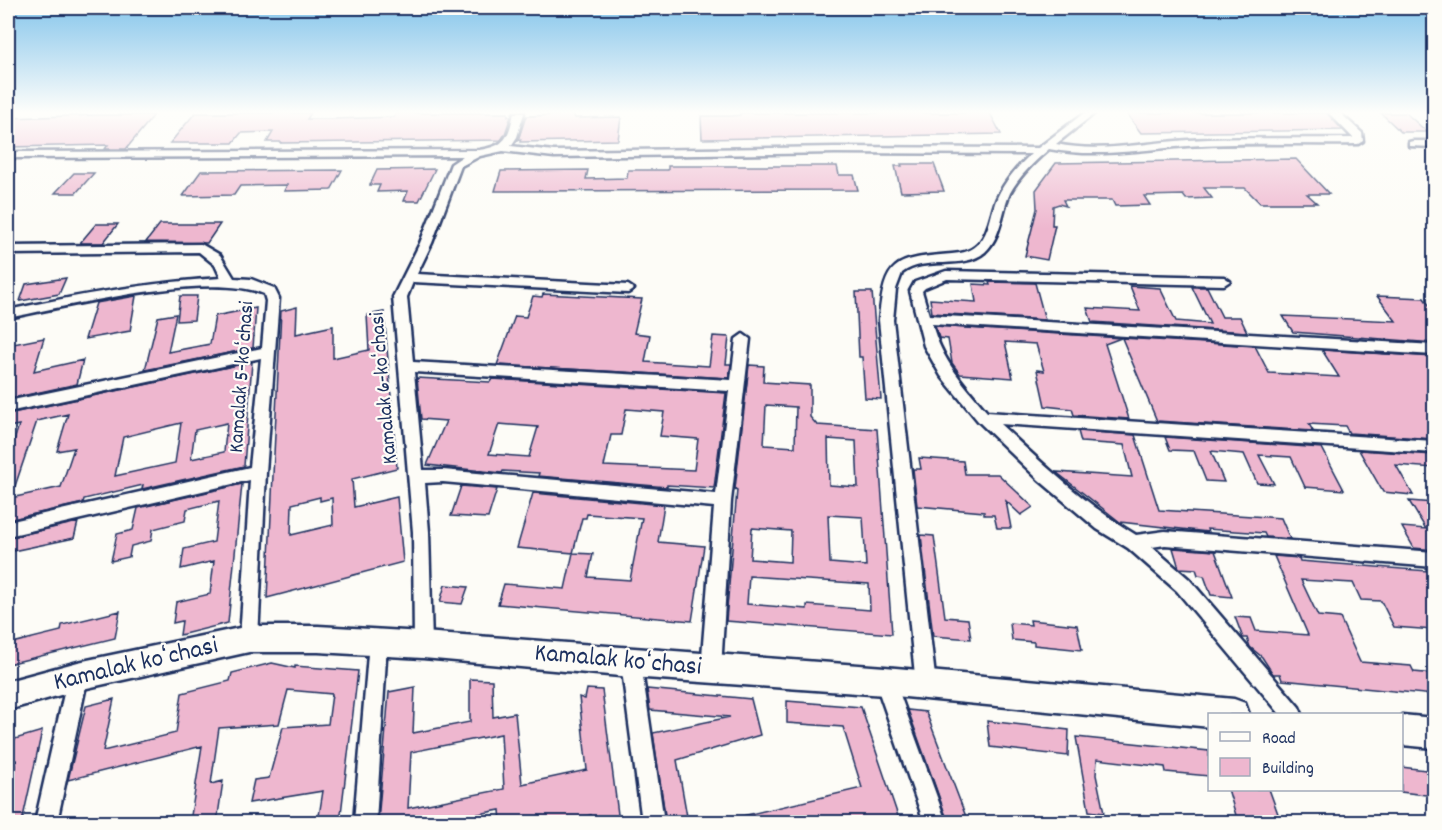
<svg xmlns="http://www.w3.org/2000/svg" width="1442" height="830" font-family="Dekko,sans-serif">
<rect width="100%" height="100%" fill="#fdfcf7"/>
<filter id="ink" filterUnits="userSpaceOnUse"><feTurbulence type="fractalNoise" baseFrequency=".0167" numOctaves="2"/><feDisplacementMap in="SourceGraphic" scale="12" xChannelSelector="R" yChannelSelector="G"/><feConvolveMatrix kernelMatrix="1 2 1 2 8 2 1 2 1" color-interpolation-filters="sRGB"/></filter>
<g filter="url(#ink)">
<!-- building -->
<path fill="#eeb7cf" stroke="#1b2f5e" stroke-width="1.5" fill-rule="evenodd" d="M195,113H311L307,119H332L394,117L396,113H508V116H511L505,134L501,140L280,143L282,142H267L273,132L241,133L233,143H170Z
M558,113H573L575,118L621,117L618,140L520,142L521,139L518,140L526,116L558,115Z
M740,113H990L1001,134L702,139L701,116H730L740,115Z
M1126,113H1327L1343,130L1141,133Z
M1381,113H1406L1427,132H1401Z
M98,115H154L126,149H105L108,145L8,147V118Z
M1296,159L1329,194H1307L1317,203H1260L1245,188H1204L1212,198L1186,199L1183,195L1144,196L1150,205L1115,206L1112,200H1063L1066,206L1059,204L1053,206L1052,225H1055L1047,260L1025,256L1037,209L1036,190L1056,163Z
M901,164H934L944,191L901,192L895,166H902Z
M668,166H837L839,175H854L858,190L495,191L501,171L588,170L586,179L627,178L628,170H668Z
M435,169L419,201H404L408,191L377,192L380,185H370L377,170Z
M342,170L331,190L284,191L287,185L240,186L234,195L183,196L201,171Z
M74,173H94L76,193H55Z
M96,224H118L103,243H80Z
M160,224H220L207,243L146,242Z
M66,278L59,294L20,301L26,284Z
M989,282L1035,283L1045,320L932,313L930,299L976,302L973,284L990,285Z
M1130,286L1160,288L1176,321L1210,324L1192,287H1207L1222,317H1240L1247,332L1092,322L1087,308L1140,311Z
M856,292H872L881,399L865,398L862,357H859Z
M543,294L642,299L634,333L650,335L645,362L709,366L713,336L729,337L726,364H731L729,378L497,365L515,316L526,317L533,296L542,297Z
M136,296L130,331L85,339L96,303Z
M180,296H197L194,320L177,321Z
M1377,296L1424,298L1434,312V343L1293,332L1283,316L1396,321Z
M297,307L296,334L333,326V358L369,350L367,315L384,312L397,468L352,479L354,507L397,497L403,562L267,598L281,311ZM320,497V501L332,498L333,525L291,535L292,504Z
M256,308L253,348L145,370L158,317L176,314L168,352L210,344L215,316Z
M935,326L1121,338L1105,344L1129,419L1074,415L1072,409L1045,406L1037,370L1044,371L1036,344L1005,342L1013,378L960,374L952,363L948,339L939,338Z
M44,338L34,371L83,360L77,384L8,399V345Z
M1122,338L1255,346L1269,373L1339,377L1322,350L1434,357V439L1349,433L1345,426L1309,424L1313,431L1157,421Z
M252,362L244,466L142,489L143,485L84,499L83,503L8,520V499H10L8,498V460L19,425L8,427V414ZM68,414L57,451L74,448L61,487L11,498L37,421ZM181,423L175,463L115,476L123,437ZM227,423L224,452L191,459L195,430Z
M749,365L764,366L763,382L810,385V417L817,425L877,429L892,634L726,621L737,490L735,489ZM766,405L796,407L795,447L764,445ZM828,439L856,441L858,487L829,485ZM828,515L863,517L866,566L830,563ZM752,528L791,531L790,562L750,559ZM749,576L869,584L870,610L807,605V609L747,604Z
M417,378L490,382L492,379L726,393L714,488L667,485V487L538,476L539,473L503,471L502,473L427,465L446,421L421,419ZM626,409L664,412L660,436L698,439L694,470L604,466L611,435H621ZM499,424L538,427L529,457L489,454Z
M1078,431L1135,435L1159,510L1281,518L1290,539L1266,537L1264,533L1207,529L1208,532L1120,522L1056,472L1132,477L1124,445L1081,442Z
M1165,437L1322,448L1344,490L1305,487L1291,457L1259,455L1274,484L1257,483L1244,454L1211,451L1224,482L1206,481L1194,451L1170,450Z
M1359,450L1434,455V468L1396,465L1413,495L1383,492Z
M919,458L963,461L965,474H998L1033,507L1021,515L1006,501L1011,528H997L994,515H984V512L917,506L913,469H921Z
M242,484L228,623L180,635L182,621L173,623L176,602L210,594L214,561L181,569L184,549L214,542L219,501L187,509L185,521L153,529L151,541L131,546L129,557L111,561L117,534L133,530L138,508Z
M461,486L497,489L488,518L451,516Z
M533,493L664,505L658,542L704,546L692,621L498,604L504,584L565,589L573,553L517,548ZM587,514L642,518L630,580L588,577L593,554L573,553L582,518H586Z
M1409,501L1434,503V550L1414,548L1402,527L1426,529Z
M78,522L74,538L8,552V538Z
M921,535L934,536L945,617L968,619L971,639L933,636Z
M1173,548L1215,551L1232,597L1211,595L1204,576L1198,575L1196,569L1179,568Z
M1274,556L1299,558L1300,561L1427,571L1426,569H1434V630L1394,627L1381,601L1361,600L1353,583L1301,580L1318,616L1340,618L1360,662L1411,666L1414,672L1434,674V695L1282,680L1280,674H1273L1262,657L1250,647L1247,638H1243L1235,617L1251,618L1256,631L1308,635Z
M445,585L468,587L462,604L440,602Z
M120,611L115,638L8,664V644L61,631L62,625Z
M1030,620L1077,625L1082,650L1034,645V642L1012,640L1010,623L1031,625Z
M272,663L295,668V666L358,671L340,822H318L323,791L249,803L254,780L269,778L283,727L328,724L332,694L288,690L279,724L219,728L211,784L223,781L217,822H190L202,746L68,780L86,706L114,699L103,751L176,733L182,693L230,681L232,673Z
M470,679L492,680L493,717L515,713L522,784L587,770L579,697L585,699L587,689L602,690L619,822H592L591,815L561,822H501L500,810L436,822H378L389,692L415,687L413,733L470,722ZM501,734L504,789L408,808L411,752Z
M647,689L751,699L760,735L677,760L688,822H666L653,733L730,717L650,710Z
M787,701L861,707L900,822H738V817L862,788L843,727L787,723Z
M908,710L926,712L968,822H948Z
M987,721L1069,730L1068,756L990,747Z
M42,731L22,822H8V796L17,760L8,763V741Z
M1076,737L1209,751V776L1166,772L1165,767L1097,759L1096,775L1104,813L1089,811Z
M1401,767L1434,771V796L1401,792Z
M1228,789H1269L1281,822H1238Z"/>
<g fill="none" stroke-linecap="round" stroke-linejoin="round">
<defs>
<path id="street" d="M514,113H524L517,137L511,146L554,151L836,147L1038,148L1084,113H1095L1056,144C1099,153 1144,143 1188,140C1243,137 1298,139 1353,138L1329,113H1340L1362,133L1363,141L1358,144C1301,145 1244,142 1187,146C1141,150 1095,158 1049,149C1035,161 1019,176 1010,193C1001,213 1002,236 985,252C963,271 925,255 902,273L896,289L893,320L936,685L933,692L926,695L919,692L916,685L879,320C885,260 894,259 952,254C963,253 973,251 980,242C989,231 991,215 995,203C1002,184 1016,168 1031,154L836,153L554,157L503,151L480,156L461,166L432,243L417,274L628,285L634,289L628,293L413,282L407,297L413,362L731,380L736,339L743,334L750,339L731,501L721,669L718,676L711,678L704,676L701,669L714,507L443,482L425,483L429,532L432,645L430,651L423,654L416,651L414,645L413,532L393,297L420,243L451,164L463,156L8,158V152L479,150C506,146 508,138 514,113ZM414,372L729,391L716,494L443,470H423Z
M1413,141H1434V147L1409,146V142Z
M201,244L220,255L234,278L251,279L274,288L279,298L266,472L258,639L256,645L249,648L242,645L240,639L250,480L8,536V522L250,467L261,358L8,412V401L262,348L266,301L264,294C209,271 70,306 8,318V310C78,295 149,282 221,278L215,265L199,252L8,254V246Z
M946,271L1224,277L1230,281L1224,285L947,279L925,288L922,291L929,315L1434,345V355L932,324C942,361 963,383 987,412L1434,441V453L1000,424C1043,464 1086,505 1136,535L1165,531L1434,552V567L1165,545L1152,547L1189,579L1299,707L1302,714H1280L1177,591L1128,548L1097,529L1039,480L978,421L941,376L924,346L910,291L915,282Z
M378,633L385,636L387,642L376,822H354L369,642L371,636Z
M631,654L638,657L641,663L664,822H642L621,663L624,657Z
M78,667L85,669L88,676L57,822H35L68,676L71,669Z
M885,672L892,674L895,681L946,822H924L875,681L878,674Z"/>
<path id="secondary" d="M249,626H318L423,632L885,667L1234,699L1245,703L1249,714H1210V727L885,695L631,677L423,658L318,652H249L78,690L8,710V681L78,662Z
M1402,715L1434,718V748L1402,745Z"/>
</defs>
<!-- street casing -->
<use href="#street" stroke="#1b2f5e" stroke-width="5"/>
<!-- secondary casing -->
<use href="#secondary" stroke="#1b2f5e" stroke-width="5"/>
<!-- street -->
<use href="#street" fill="#fdfcf7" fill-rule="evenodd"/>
<!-- secondary -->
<use href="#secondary" fill="#fdfcf7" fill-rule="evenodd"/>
</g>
</g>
<!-- sky -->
<linearGradient id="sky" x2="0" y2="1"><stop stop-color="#85c5eb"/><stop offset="0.49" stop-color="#fefefb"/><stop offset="1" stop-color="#fefefb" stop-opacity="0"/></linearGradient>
<rect width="1442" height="229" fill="url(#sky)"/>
<g text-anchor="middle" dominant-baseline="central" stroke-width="4.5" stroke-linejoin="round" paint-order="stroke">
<!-- street labels -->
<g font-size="21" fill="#1b2f5e" stroke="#fdfcf7">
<text transform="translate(243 377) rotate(-86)">Kamalak 5-koʻchasi</text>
<text transform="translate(385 388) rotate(-95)">Kamalak 6-koʻchasi</text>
</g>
<!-- near-street labels -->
<g font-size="26" fill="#1b2f5e" stroke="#fdfcf7">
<text transform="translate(618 661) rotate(5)">Kamalak koʻchasi</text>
<text transform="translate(136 665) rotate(-13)">Kamalak koʻchasi</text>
</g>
</g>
<!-- margin -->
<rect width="1442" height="830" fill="none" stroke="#fdfcf7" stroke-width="30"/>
<rect x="15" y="15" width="1412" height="800" fill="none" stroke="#1b2f5e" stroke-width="2" filter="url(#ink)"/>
<!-- legend -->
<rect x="1208" y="713" width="195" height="78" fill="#fdfcf7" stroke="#a3aaba" stroke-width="1.5"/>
<rect x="1220" y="732" width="30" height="9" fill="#fdfcf7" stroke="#a3aaba" stroke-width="1.5"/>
<text x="1262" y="743" font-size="18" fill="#1b2f5e">Road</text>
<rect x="1220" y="758" width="30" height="18" fill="#eeb7cf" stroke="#a3aaba" stroke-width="1.5"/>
<text x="1262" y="773" font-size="18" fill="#1b2f5e">Building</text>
</svg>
